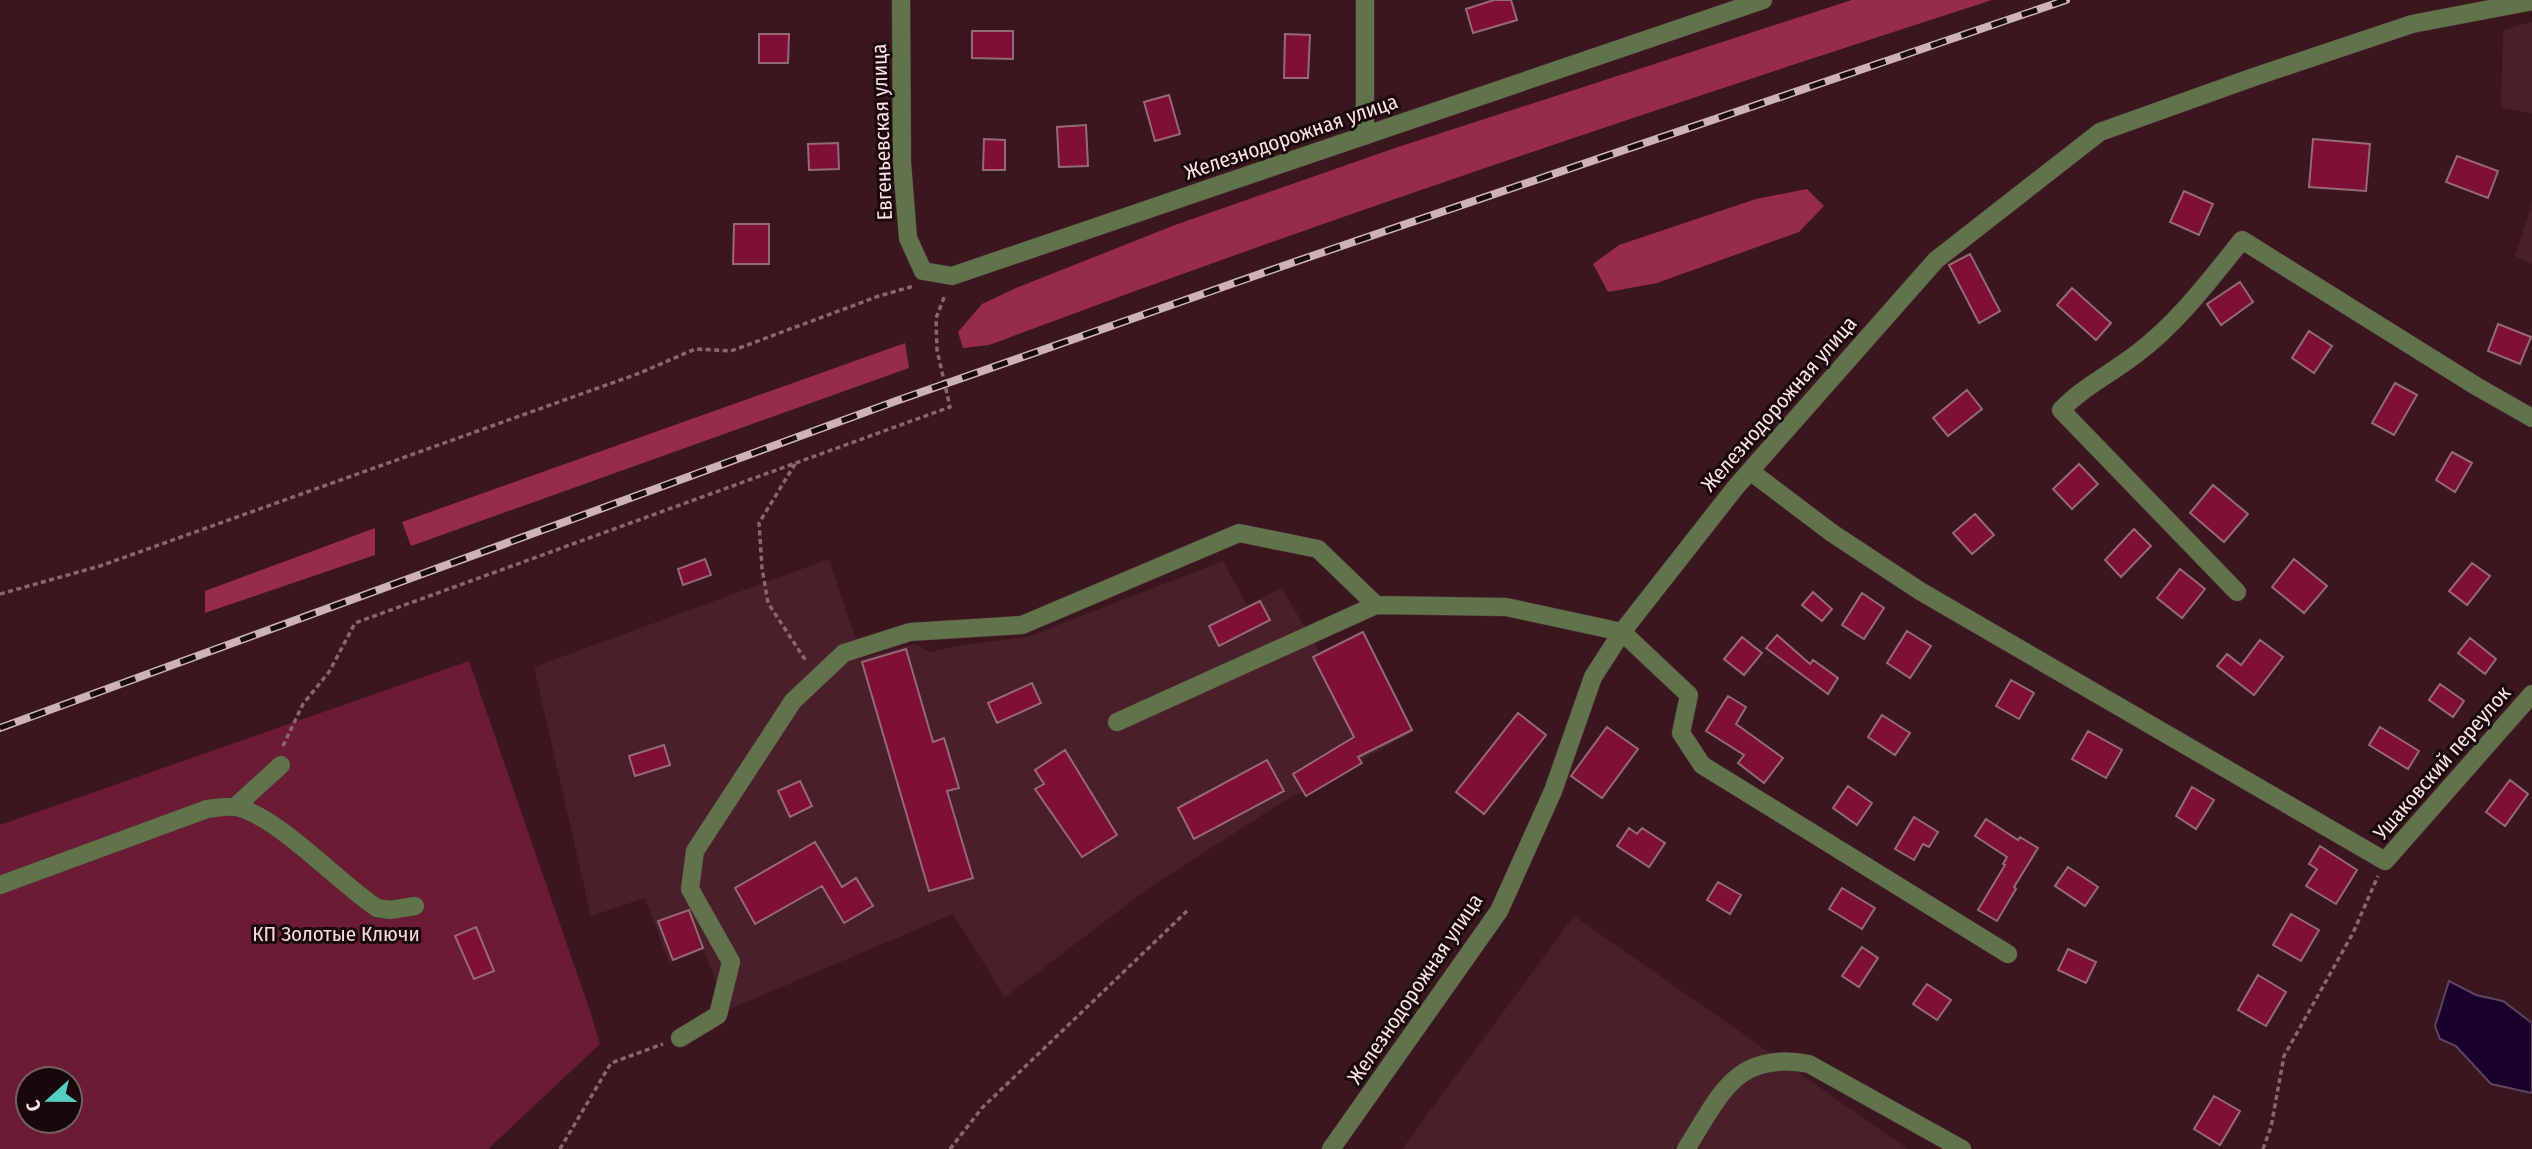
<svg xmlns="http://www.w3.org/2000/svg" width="2532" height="1149" font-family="'Fira Sans Condensed',sans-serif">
<rect width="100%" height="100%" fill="#3a171f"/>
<!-- built -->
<path fill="#491f29" d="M2532,22V113L2501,108L2503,30Z
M2532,203V264L2515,256Z
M829,559L862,658L916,644L930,652L962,645L1027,637L1223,561L1247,605L1282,588L1319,652L1362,630L1413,732L1281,803L1149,888L1005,997L953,914L727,1010L704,951L669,962L645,898L591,916L534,667Z
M1574,916L1908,1149H1402Z"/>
<!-- green -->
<path fill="#6b1b33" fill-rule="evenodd" d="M469,661L590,1011L600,1044L488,1149H0V825ZM28,1079H70V1121H28Z"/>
<!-- forest -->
<path fill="#972b4b" d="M1852,0H1992C1655,109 1320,221 989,345L963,348L958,332L982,304L1016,288L1175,225L1395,148Z
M1807,189L1824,206L1799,232L1657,283L1608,292L1593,264L1619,245L1756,199Z
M905,343L909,368L411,546L402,522Z
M375,528V555L205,613V591Z"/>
<!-- water -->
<path fill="#19002b" stroke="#5d4463" stroke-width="2" d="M2449,981L2476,995L2503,1001L2532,1023V1093L2491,1084L2456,1046L2440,1039L2435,1026Z"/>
<!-- building -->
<path fill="#7e0f37" stroke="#956a72" stroke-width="2" d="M1494,0H1511L1517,20L1473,33L1466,9Z
M972,31H1013V59L972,58Z
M759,34H789L788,63H759Z
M1285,34L1310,35L1308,78H1284Z
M1169,95L1180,134L1155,141L1144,102Z
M1086,125L1088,166L1059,167L1057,127Z
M984,139L1005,140V170H983Z
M2313,139L2370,144L2366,191L2309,187Z
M838,143L839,169L809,170L808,144Z
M2457,156L2498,171L2488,198L2446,182Z
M2184,191L2213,204L2199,235L2170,222Z
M734,224H769V264H733Z
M1970,254L2000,311L1979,323L1949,265Z
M2240,282L2253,302L2221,325L2207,304Z
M2072,288L2111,323L2096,340L2057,305Z
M2498,324L2531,337L2520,364L2488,351Z
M2309,331L2332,346L2314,373L2292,358Z
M2395,383L2417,395L2394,435L2372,423Z
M1967,390L1982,409L1948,436L1933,418Z
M2452,452L2472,463L2455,492L2436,480Z
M2079,464L2098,484L2072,509L2053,489Z
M2213,485L2248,514L2224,542L2190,513Z
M1975,514L1994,535L1972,554L1953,533Z
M2134,529L2151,546L2121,577L2105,560Z
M705,559L711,575L683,585L678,569Z
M2294,559L2327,586L2304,613L2272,587Z
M2472,563L2490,576L2467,605L2449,591Z
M2180,569L2205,589L2182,618L2157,598Z
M1813,592L1832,609L1822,621L1802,605Z
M1862,593L1884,608L1864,639L1842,625Z
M1260,601L1270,620L1219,646L1209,626Z
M1907,631L1931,646L1910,678L1887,663Z
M1363,632L1412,730L1358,757L1362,763L1306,796L1293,774L1354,737L1313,657Z
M1777,635L1810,664L1813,660L1838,678L1828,694L1766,648Z
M1742,637L1762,653L1744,675L1724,659Z
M2470,638L2496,659L2485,674L2458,653Z
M2260,640L2283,657L2254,695L2217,666L2227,654L2241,665Z
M906,649L933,742L944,738L959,788L947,791L973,878L929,891L862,662Z
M2011,680L2034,693L2019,719L1996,706Z
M1032,683L1041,703L997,723L988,703Z
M2440,684L2464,701L2453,717L2429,700Z
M1728,696L1746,707L1736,724L1783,758L1764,783L1738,763L1744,755L1706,731Z
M1518,713L1546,735L1484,814L1456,792Z
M1882,715L1910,733L1895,755L1868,737Z
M1607,727L1638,749L1602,798L1571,776Z
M2380,727L2419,751L2408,769L2369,745Z
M2088,731L2122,750L2106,778L2072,759Z
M664,745L670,765L635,776L629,756Z
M1065,750L1117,835L1082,857L1035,789L1044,784L1035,770Z
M1267,760L1284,791L1194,839L1178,808Z
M2510,780L2528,794L2505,826L2486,812Z
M800,781L812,806L790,817L778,791Z
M1848,786L1872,803L1857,825L1833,808Z
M2192,787L2214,800L2196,829L2176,816Z
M1914,817L1938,832L1929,847L1923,844L1914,860L1895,849Z
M1986,819L2018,840L2020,837L2038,848L2014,887L2016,889L1997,921L1978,910L2005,865L2003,864L2007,857L1975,836Z
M1629,828L1637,834L1642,828L1665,843L1649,867L1617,846Z
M815,842L842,887L856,878L873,906L844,923L822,886L755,924L735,888Z
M2320,846L2357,870L2336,904L2306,886L2317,869L2309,864Z
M2068,867L2098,887L2085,906L2055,886Z
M1718,882L1741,895L1730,914L1707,900Z
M1842,888L1875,908L1862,929L1829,909Z
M689,910L703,948L673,960L658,921Z
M2291,914L2319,930L2301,961L2273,945Z
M476,927L494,971L474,979L455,936Z
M1862,947L1878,958L1859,987L1842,976Z
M2068,949L2096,962L2086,983L2058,970Z
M2258,975L2286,992L2266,1026L2238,1010Z
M1927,984L1951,1000L1937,1020L1913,1004Z
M2214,1096L2240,1111L2220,1145L2194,1129Z"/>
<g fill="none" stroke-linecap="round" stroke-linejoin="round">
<defs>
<path id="minor" d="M901,0L902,163L908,238L923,271L952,276L1763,0
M1365,136V0
M1750,471L1832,533L1920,591L2385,861L2532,694
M2237,592L2061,410C2083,387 2110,374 2135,355C2177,324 2209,281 2242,240L2476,386L2532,418
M1117,722L1376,605L1506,607L1622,632L1689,695L1681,733L1702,765L2008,954
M236,806L281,765
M0,885L207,809C217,808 230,805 240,808C281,820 338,882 377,908L390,910L415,906
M680,1038L718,1015L731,962L690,889L695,851L793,701L844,653L910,632L1022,625L1239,533L1318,549L1376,605
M1331,1149L1499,911L1553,791L1593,677L1622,632L1735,488L1936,260L2100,132L2251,78L2412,24L2532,1
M1686,1149C1720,1096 1735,1050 1809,1064L1962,1149"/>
</defs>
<!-- minor casing -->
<use href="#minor" stroke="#55343b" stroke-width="19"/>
<!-- path -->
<path stroke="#87686e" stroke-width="3.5" stroke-dasharray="5 3.5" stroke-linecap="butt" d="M795,464L759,523L762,568L768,603L806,661
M0,594L100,566L640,373L695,349L731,351L879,296L914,286
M283,746L303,704L329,672L355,623L950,407L937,350L936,318L945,295
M560,1149L611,1063L663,1044
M950,1149L982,1108L1187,911
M2263,1149L2271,1127L2284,1056L2353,933L2378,876"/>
<!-- minor -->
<use href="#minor" stroke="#61734a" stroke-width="18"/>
<defs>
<path id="rail" d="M0,728L896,401L1306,258L2066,0"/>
</defs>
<!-- rail casing -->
<use href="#rail" stroke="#cdb2b7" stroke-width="8"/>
<!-- rail -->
<use href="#rail" stroke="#18080b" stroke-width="5" stroke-dasharray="16" stroke-linecap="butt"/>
</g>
<g text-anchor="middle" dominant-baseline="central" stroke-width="6" stroke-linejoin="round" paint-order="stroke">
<!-- street labels -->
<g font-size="21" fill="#fce3e7" stroke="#18080b">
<text transform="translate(882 132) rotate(-92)">Евгеньевская улица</text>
<text transform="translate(1291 137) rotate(-19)">Железнодорожная улица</text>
<text transform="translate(1779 404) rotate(-49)">Железнодорожная улица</text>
<text transform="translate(2442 763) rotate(-49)">Ушаковский переулок</text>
<text transform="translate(1415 989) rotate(-56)">Железнодорожная улица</text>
</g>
<!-- park labels -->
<g font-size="21" fill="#f7d8dd" stroke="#18080b">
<text x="336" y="934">КП Золотые Ключи</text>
</g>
</g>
<!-- north arrow -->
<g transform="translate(49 1100) rotate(249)"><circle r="33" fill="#18080b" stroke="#736063" stroke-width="2"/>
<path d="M0-5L12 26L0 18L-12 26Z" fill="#56cec3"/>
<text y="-10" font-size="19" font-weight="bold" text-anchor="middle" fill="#fce3e7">С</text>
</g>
</svg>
